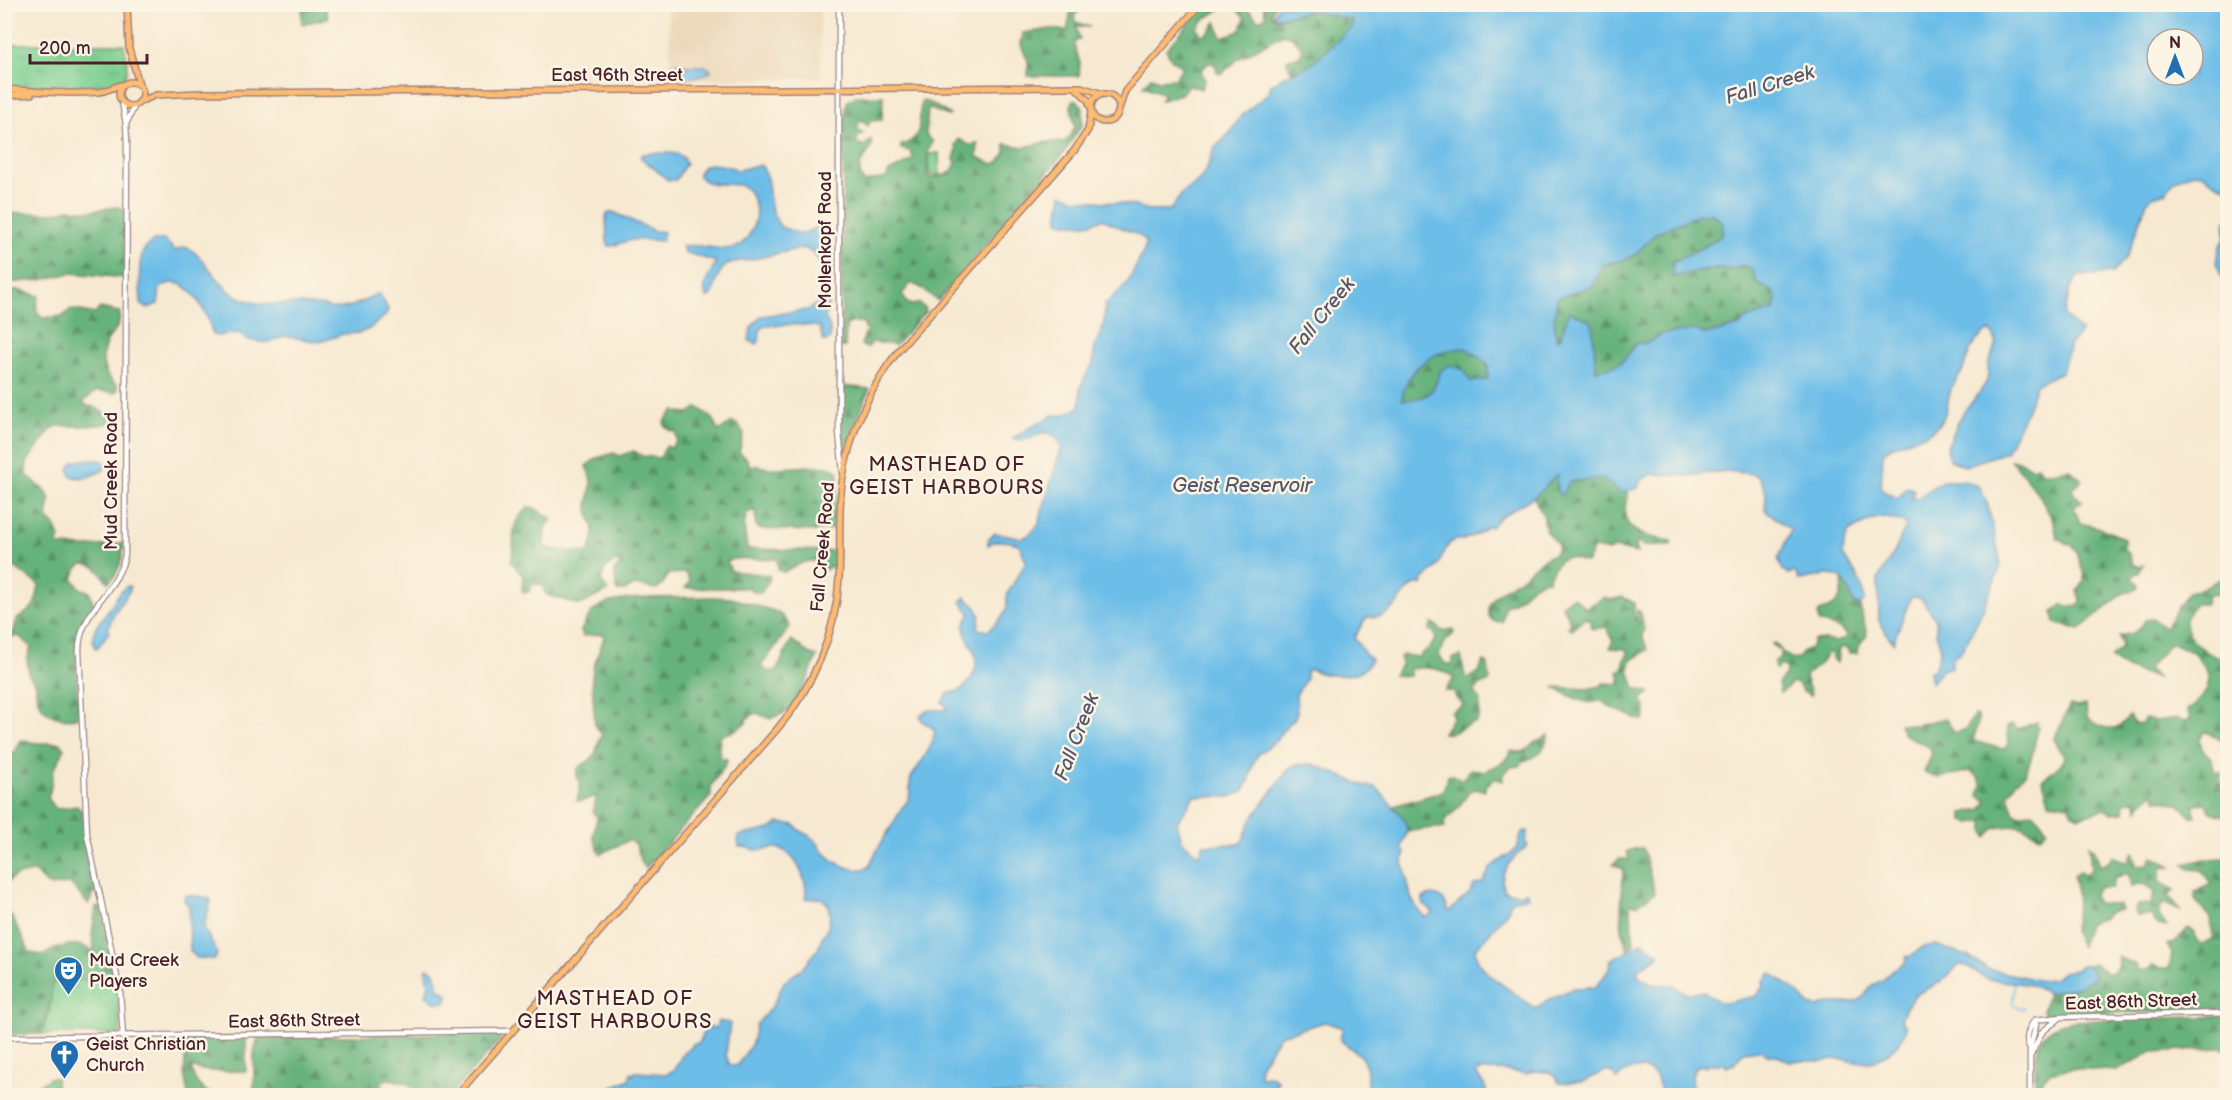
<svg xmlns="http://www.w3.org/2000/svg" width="2232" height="1100" font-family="'Balsamiq Sans',sans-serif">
<defs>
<pattern id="grass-tufts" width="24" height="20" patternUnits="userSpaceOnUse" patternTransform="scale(1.5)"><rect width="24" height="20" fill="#7ed092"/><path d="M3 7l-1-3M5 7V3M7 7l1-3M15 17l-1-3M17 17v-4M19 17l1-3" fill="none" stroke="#6eb27e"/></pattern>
<pattern id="forest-firs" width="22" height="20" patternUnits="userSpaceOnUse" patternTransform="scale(1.5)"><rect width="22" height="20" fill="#66b27c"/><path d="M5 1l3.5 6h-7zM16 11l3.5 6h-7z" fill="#569066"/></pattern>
<pattern id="park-dots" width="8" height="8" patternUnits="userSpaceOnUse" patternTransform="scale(1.5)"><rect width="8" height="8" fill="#7ed092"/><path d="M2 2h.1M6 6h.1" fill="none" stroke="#6eb27e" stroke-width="1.8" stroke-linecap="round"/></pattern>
</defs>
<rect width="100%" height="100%" fill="#fcf5e5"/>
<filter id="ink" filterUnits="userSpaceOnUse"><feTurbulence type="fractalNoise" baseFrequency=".0167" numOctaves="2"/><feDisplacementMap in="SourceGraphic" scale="12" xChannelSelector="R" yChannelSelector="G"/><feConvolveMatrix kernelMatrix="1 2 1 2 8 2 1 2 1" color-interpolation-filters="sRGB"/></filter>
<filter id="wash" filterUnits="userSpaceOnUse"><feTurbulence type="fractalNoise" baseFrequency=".008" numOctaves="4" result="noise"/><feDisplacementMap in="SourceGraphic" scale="24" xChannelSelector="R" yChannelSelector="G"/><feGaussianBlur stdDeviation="1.35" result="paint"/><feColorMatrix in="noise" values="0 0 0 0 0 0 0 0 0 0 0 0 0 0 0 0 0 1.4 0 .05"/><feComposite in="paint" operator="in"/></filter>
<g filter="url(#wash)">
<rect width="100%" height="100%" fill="#f7e9d1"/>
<!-- built -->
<path fill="#ebd8ba" d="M668,5H833L820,6L821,78L671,80Z"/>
<!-- grass -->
<path fill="url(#grass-tufts)" stroke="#64785e" stroke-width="1.5" d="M5,44H124C125,54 130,67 125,77C116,93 25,88 5,87Z"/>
<!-- forest -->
<path fill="url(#forest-firs)" stroke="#586854" stroke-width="1.5" d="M1263,4L1275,5L1271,13L1274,18L1313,11L1353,20L1352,27C1340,39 1308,75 1291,71L1287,62L1288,59L1301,56L1302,48L1292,37L1283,34L1238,59L1221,74L1217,72L1216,66L1210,62L1201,70L1205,80L1201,89L1189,85L1181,94L1160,101L1164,94L1143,86L1151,77L1159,80L1175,79L1182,66L1172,60L1166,49L1205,5H1223C1217,15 1203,16 1197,28L1202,36L1209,32L1216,22L1222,37L1240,31L1245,18L1238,11L1239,7L1244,5L1258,20L1266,17Z
M302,5H325L328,18L302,24Z
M1072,5H1081L1080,10L1074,16L1076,22L1090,27L1076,26L1080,40H1077L1074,44L1080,63L1079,76H1028V61L1021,45L1023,33L1051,29L1067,31Z
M856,96H883L882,120L870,121L868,126L862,120L858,123V131L864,133L859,136L855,142L864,146L871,139L872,146L860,165V176L864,182L886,178L889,172L913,160L911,151L901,149V145C927,138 916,120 922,101L931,103L950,115L948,116L928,108L926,135L933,142L928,151L927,175L931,178C944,176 954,175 956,161L954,159L957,149L955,145L959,139L969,145L978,144L977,157L993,164L999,162L1005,153V144L1024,147L1046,142H1064L1070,137L1075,127L1071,107L1073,100H1077L1083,108L1082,125L1064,153L938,301L920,287L911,283L902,294L907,303L912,305L918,303L925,308L926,311L896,345L873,342L867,348L861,345L866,331L863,322L850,323L846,326L845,347H841L844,120L847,102Z
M117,207L124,209L125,278L71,273L41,280L5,283V213H55L69,209L89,211Z
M1712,213L1723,223L1722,235L1709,244L1673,262L1672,277C1694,271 1707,270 1730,269C1738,269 1744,266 1753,269L1757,283L1773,292L1776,299L1774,310L1749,318L1739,326L1713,333L1662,334L1650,342L1635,344C1623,364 1618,367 1596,370L1592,322L1569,312L1560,339H1556L1554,320L1557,298L1593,286L1602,265L1626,259L1636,254L1656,233L1700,214Z
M19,290L39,296L36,309L42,318L63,316L71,309L95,314L100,308L120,312C120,332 114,327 107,342C99,357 103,377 117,385L118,389L115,393L97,391L84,401L85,405L96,408L110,417L115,412L118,413L119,419C103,428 74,426 56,426L48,433L27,462L26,474L47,493L50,500L47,518L56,527L60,538L58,542L59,546L89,547L124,543C123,558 120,573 108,583C99,572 100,566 83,564L77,568L73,579L80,588L90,592L94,605L78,629L76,650L79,717C55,724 34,709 36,684L29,675L27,660L31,647L19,636L12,637L17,619C34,609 36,605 39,585L14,567L5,566V291Z
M1466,348L1488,364V379L1471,382L1441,370C1432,396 1428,398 1402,401L1404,384L1419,366L1432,355L1450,349Z
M840,386L870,389L845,450L842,449L841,443Z
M698,407L714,420L717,430L723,429L732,422C738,423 740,427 744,433L739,452L748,460L749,465C757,465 764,468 772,468C788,469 828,462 838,471L837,528L816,531L759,529L756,525L755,510L747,513L744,525L747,549L837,551L836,567H829L825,570C811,550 797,568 783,572L778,570L777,559H734L727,561L731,571L769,575L770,579L761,593L751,591L749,586L746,588H685L690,582L686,573L669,574L662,585L656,589L635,585L624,591H617L614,570L619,567L620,563L615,562L605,569L601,581L608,591L580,605L546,595L541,584L531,585L530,591L525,593L522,590L523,576L511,561C518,538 505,527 529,507L534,508L552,519L545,528L544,547C558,552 573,549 587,554C591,550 593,538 594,532C594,524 588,516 588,508C588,487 596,489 586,466L597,458L614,453L619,456L634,451L642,456L660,458L666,446L671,448L677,440L675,431H671L665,426L664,422L674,410L677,412L689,413Z
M2011,460L2021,461L2031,468L2037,466L2044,473L2069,469L2082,480L2072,489L2074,494L2082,501L2074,508L2080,523L2097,527L2124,538V550L2128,552L2133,565L2138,566L2143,565L2139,573H2136L2132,577L2138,586L2137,589L2122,594L2080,630L2055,623L2053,612L2063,604L2072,607L2078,606L2080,602L2078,591L2084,582V576L2077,552L2073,546L2057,538L2054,523L2040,496Z
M1558,473L1557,489L1570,482L1601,478L1622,493L1628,490C1627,499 1623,511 1626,519C1631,536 1657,538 1671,541V546H1643L1638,542L1635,546L1637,553L1615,548L1609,551L1594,548L1587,562C1580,562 1578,559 1572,558C1560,554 1551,571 1548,580C1530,581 1522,602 1505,606L1502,622L1493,621L1489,616C1489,611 1488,606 1491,602C1496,593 1508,586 1516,581C1525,576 1533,566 1542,560C1549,555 1556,557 1558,545L1545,530L1547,525H1544V517L1533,496Z
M2227,576V615L2218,594L2208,595L2206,604H2195C2191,609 2186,614 2186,621C2185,640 2209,655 2224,660L2227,655V737L2224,742L2204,731L2200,740L2202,749L2211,758L2215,773L2220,772L2222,775L2217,785L2227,779V817L2211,812L2205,803L2193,805L2196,816H2191L2179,804L2156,799L2153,792L2140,805L2138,810L2135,799L2123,803L2124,812L2110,813L2105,809L2079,817L2073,814L2069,805L2049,802L2043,780L2062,763L2065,758L2054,739L2070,705L2077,707L2086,705L2087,718C2102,728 2116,736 2129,716L2134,724L2142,723L2145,718L2157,721L2177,718L2184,721L2191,719L2187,710C2214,692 2215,674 2193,652C2184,651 2180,644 2170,644L2148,668L2157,678L2126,668L2110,658L2122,647L2119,636C2131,634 2140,632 2145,620L2153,619L2165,628L2188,592L2198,590Z
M1843,579L1849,586L1854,603L1860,606L1867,635L1858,646L1857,653H1849L1848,649L1842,647L1839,649L1837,663L1832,658L1831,653H1827L1820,664L1805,676C1806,684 1811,689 1811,696L1802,691L1798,684L1793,683L1780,693L1778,684L1786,673V668L1782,665L1775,669L1774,662L1781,657L1780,651L1772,644L1775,643L1784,654L1795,660L1799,658L1803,651L1811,648L1814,640C1830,637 1832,648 1847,636L1840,629L1819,622L1818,614L1822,610C1841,605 1841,597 1843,579Z
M710,597L731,598L774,611C782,614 786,619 790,627L761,666L767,671H776C783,661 784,650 792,640L808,653L817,656C811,672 799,700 787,712C782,716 775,715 770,719L756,713L746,719V723L732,732L721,735L719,747L720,758L727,759V762L711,786V796L646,868L641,863L636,844L629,840L600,854L593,836L597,818L593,811L597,796L582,801H577L581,782L577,779C576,762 584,768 593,757C598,751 597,743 602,735L595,725L592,679L593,669L604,637L602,634L583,636L581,631C585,623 589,613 597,608C619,593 682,599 710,597Z
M1574,597L1586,608L1604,597L1610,600L1623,597L1634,603V617L1636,621L1637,610L1641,613L1644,630L1642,636L1648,650L1631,660L1629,670L1635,688L1650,692L1641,700L1646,709L1644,720C1634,720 1632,716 1624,713C1615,710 1609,708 1601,700C1587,708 1567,694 1554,687L1587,689L1601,686L1603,683L1621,684L1618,671L1623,669L1625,658L1629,653L1625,649L1610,648L1613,639L1606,627L1593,629L1590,626L1592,621L1586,618L1572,629L1568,627L1570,624L1567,613L1562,606L1565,601Z
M1432,623C1443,628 1437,634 1452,629L1454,633L1443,644L1439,656L1446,664L1451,665L1453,658L1461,656L1465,677L1467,679L1479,672L1483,661L1488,665L1490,681L1480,685L1474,692L1480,699L1479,717L1476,723C1462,724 1459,735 1443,733L1453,717L1451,712L1464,705L1456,698L1454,691H1445L1454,678C1442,668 1426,666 1410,669V676L1393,675L1402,664L1400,657L1404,655L1419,657L1424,651L1429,649L1436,639L1434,632L1429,630Z
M1974,715L1978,716V723L1973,741L2003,749L2009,744L2007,726L2012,724L2018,729L2037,722L2038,727L2032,756L2025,774L2016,782L2008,795L2014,813L2020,815L2033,812L2047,829L2040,836L2019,825L1995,828L1987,837L1984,830V821L1970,823L1963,821V813L1982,809L1987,801L1979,796L1982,785L1978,777L1970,771L1939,778L1924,772L1932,753L1928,746L1903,734L1899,724L1916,725L1945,718L1955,733L1966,729Z
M1549,734C1544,750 1540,757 1523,761L1520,766L1511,767L1503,775V781L1494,778L1485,787V791L1478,789L1469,791C1463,805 1453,811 1444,822L1445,828C1433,827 1419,830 1407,832V827L1394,806C1402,803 1440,794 1443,790C1445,787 1446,780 1448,776L1453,775L1462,780L1471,769L1484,772C1494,765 1508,764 1511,751C1525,753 1523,753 1532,744C1537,740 1543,740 1549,734Z
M22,740L36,743H60L64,748C62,760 57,761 54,769C51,779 52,789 48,798L56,809L77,806L83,812L86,846L96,891L88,904L71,884L49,886L34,872C21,874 8,875 5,890V747L15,754L18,744Z
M2089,845L2095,850L2100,866L2107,863L2113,856L2127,863L2133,852L2137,866L2148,865L2152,856L2171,866L2161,867L2160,882L2174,890L2168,896L2181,911L2163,903L2158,914L2167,927L2157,925L2151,915L2136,916L2134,911L2138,905L2151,904L2154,893C2147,884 2141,882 2131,886L2128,873L2114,878L2112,888H2098L2093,895L2097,903L2119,905L2121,910L2111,911L2103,919L2093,921L2088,924L2081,946L2073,931C2078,914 2078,892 2073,875L2079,871L2085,874L2091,870Z
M1637,848H1643L1655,893L1637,905L1630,904L1634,944L1628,950C1616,921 1623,899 1623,869L1613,864L1619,859H1630L1626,852Z
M2227,858V1010L2044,1014L2043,1011L2048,992L2057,989H2072L2094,977L2088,965L2094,963L2108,974L2115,971L2119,965L2117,957L2135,964L2139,970H2147L2153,965L2160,969H2169L2172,953L2167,945L2175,943L2188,928L2194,933L2199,943L2203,944L2213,938L2211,918L2195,900V892L2211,884L2202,870L2189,869L2184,864L2205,859Z
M96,907L101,908L116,981L57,979C49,997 49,1015 41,1034H5V915H11L30,953L44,955C58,945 77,940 92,951L94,947L92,934Z
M2227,1016V1050L2219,1048L2151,1052L2117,1071L2071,1068L2049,1073L2037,1087L2034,1095C2037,1059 2029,1028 2073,1021Z
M475,1033L499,1034L501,1039L450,1095H422L405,1082L388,1079L379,1082L395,1095H387L376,1087L374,1092L376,1095L254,1096V1052L258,1038Z
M246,1037V1071C229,1071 207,1073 191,1067C194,1082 201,1092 217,1095H188L184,1073L187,1038Z
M5,1041H7L8,1095H5Z"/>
<!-- park -->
<path fill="url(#park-dots)" stroke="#64785e" stroke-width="1.5" d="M57,979L116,981L121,1034H41L50,1009L52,984Z
M49,1078H56V1095H37L39,1084L47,1081Z"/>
<!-- pitch -->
<path fill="#7ed092" stroke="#64785e" stroke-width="1.5" d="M939,153L940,175H929V154Z"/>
<!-- water -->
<path fill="#6cbde8" stroke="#5b6e8a" stroke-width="1.5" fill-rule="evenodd" d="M1279,5H2227V188L2216,183L2202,174L2193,173L2175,180L2166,192L2156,195L2147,202L2127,257L2112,273L2078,276L2070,289L2064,315L2082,332L2070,344L2062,372L2036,384L2028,409L2006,452L1965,466L1949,460L1947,444C1954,435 1956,424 1962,415C1968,405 1984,390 1987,380C1989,374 1987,368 1989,361C1994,349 2001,346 1991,332L1988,331C1971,343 1970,351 1963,369C1961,376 1954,381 1951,389C1948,399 1948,410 1942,420C1926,444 1902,435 1883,453L1881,488L1886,493L1898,498L1908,487L1914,490L1912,498L1916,499L1942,481H1964L1980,487L1988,506L2001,565L1979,618L1967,641L1960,653L1952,657V667L1942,670L1931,683L1929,672L1934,670L1941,649L1936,633V620L1921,598L1911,597L1893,643L1879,621L1878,579L1895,551L1906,526L1905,523L1884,517L1874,519L1853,529L1848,533L1844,543L1843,556C1854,571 1864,583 1864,601L1860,606L1854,603C1842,565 1831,575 1799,580L1795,572L1788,574L1783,570L1778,559L1791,530L1765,510L1766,493L1761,480L1754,474L1725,471L1688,476L1651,474L1640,481L1638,488L1622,493L1601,478L1570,482L1560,496L1557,489V474L1538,494L1499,518L1491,527L1489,526L1477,534L1463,540C1446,536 1445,556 1437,566C1433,572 1427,576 1422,580L1423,583L1421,585L1419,583C1403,588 1398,611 1381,616C1376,618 1371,616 1366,618L1354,638L1365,654L1371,659C1365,680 1325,678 1311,669L1306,671V679L1296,695L1297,712L1295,718L1283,730L1276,741L1258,755L1253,764L1249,781L1243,792L1229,797L1193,796L1190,804L1177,822L1182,841L1197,854H1201L1203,845L1239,844L1243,840L1251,820L1287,771L1295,765L1312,764L1365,786L1376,787L1405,820L1407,832L1402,847L1405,853L1403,861L1411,898L1419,911L1425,917L1431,915L1433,911L1423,905V898C1435,891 1445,898 1448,910L1451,911C1458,900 1471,897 1474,885L1483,882L1491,867L1517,849L1522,832L1528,831L1525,843L1528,845C1515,856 1496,872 1504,891L1518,894L1527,892L1528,897L1511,901L1508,911L1475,950L1478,961L1488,974L1536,1009L1546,1001L1574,988L1596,987L1608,971L1611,959C1621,955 1633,949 1643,942L1646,946L1659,953V956L1639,968L1637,974L1653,985H1671L1687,993L1703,992L1718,1001L1725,1003L1756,996L1764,985L1763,982L1771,973L1796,991L1809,1005L1818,1007L1829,1003H1850L1858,1001L1864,996L1872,985L1883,980L1892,970L1905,963L1907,956L1909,957L1923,947L1936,945L1967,956L1987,969L2039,980L2054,979L2062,972L2076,970L2081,965H2088L2095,977L2079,986L2047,993L2032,985L1987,979L1967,966L1959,965L1941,982L1915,995L1905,1009L1901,1019L1906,1027C1905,1040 1885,1059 1871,1062C1862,1064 1848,1061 1839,1059C1833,1058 1827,1061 1821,1061C1810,1061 1799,1060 1789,1062L1777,1055H1767L1761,1050L1744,1052L1734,1064L1726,1067L1725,1064H1707L1706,1067L1702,1065L1696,1067L1692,1075L1693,1095H1659L1660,1087L1656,1076C1646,1066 1626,1066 1618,1079H1616L1613,1073L1605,1071L1583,1082L1559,1083L1556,1076L1550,1072L1533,1071L1526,1074L1501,1070L1478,1071L1476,1074L1483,1083L1488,1095H1370C1364,1086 1369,1077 1366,1067C1362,1052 1348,1049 1340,1039L1343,1028L1325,1022L1280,1035L1260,1066V1077L1272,1076L1278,1081L1269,1095H609V1089L629,1079L631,1073L633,1075L635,1072L666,1074L674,1070L684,1052L691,1048L693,1044L699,1043L706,1026L716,1028L718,1021L730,1023L726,1054L729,1064L734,1066L738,1065L752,1043L756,1025L773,1005L784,982L804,967L818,949L822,937L828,928L830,917L828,904L821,898L805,899C809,882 796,852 777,848C771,847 764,851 758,850C750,850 747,846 739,847L738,836L771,829L779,823L795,825C802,835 806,832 814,839C818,842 819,847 822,850C832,862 854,875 869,867C877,846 891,830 900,811C902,806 906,805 908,800C912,793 908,784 911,778C918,765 937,744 934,729L922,721L920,716C927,708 937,710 947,710L946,705L942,702L949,693C967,693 980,670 975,654C973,646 967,640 965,632C963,625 967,620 971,614L961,602L966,597L970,603H973L980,615L978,629L988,631C995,624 1007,615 1007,604C1007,598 1006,596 1009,591C1015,580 1021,572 1026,561L1019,544C1007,541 999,538 988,545V540L995,533L1022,538L1029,535L1038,525L1061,449C1059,438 1056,436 1047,432L1021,441L1013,438C1024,433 1035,421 1047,420L1052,415H1063L1079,408L1081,400L1080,387L1093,363L1095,346L1104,325L1105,305L1128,282L1143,253L1146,243L1144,239L1138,235L1102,219C1087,226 1074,226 1058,221L1062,194C1069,195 1073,199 1079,199C1095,201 1110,202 1125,204C1143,206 1151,215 1171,209L1183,192L1197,183L1206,171L1214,149L1230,133L1240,117L1269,92L1271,85L1281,78L1312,64L1352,27L1353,20L1313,11L1277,17L1273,15ZM2157,39H2193V75H2157ZM1712,213L1723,223L1722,235L1709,244L1673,262L1672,277L1708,269H1732L1744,266L1753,269L1757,283L1773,292L1776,299L1774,310L1748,318L1739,326L1713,333L1703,334L1696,330L1662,334L1650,342L1635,344C1623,365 1619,366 1596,370L1592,322L1569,311L1560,339H1556L1554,320L1557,298L1593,286L1602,265L1626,259L1636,254L1656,233L1700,214ZM1466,348L1488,364V379L1471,382L1464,370L1450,365L1441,370C1433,395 1428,399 1402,400C1405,368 1434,349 1466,348Z
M677,63L687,66H705L711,70L710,72L699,77L678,78L675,75L673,65Z
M652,153C664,154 681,149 686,163L676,180H668L640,157L643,154Z
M710,164L727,166L737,170L761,165C774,182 763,205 781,227L798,233H805L824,224L825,270L822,269C820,259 814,253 805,248C791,250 777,254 763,257C733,264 720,256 713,294L706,298L704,286L716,262L684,252L682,246C713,242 743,266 755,220C758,207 753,194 743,186C730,181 704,190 698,173L704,166Z
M613,212L654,231L664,232L662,241C651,240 639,238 628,241C620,242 617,247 609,246L607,242L606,216L608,213Z
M2227,219V289L2216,263L2220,247L2226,237L2224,227Z
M158,240H165L175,251L184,247C201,250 216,283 233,294C261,310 272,302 300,304C308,304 315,306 323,305C333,312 352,307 362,302C369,299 372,294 380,294L388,309L386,315L369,329L360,333L343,334L320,342L285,336L269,342H261L245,339L239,333L217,336L213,334C207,314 188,268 160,288L158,304L148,308L141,305C141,285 132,245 158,240Z
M827,297L829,301L825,317L830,328V339L827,341H823L820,327C801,323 782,324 763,326L760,331L759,342L756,344L749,341L751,328L761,316L808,310Z
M90,459L104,461L106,464L104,470C93,475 84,481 71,476L69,469L73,462Z
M127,586L130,587V590L113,615L108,629L109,632L98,647L95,648C87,631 101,622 109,609C115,600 118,592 127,586Z
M185,895L205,897L211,900L204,927L217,954L215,959L197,958L190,951L189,906L184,900Z
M428,968L435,972L439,989L448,994L447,1002L436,1003L426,996L429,984L426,970Z"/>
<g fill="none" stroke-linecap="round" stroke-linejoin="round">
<!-- stream -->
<path stroke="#6cbde8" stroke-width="1.5" d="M2014,984L2013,1003L2015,1006L2024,1009"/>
</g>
</g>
<g filter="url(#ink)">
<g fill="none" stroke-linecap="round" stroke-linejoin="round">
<defs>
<path id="minor" d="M839,4V433L843,472
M122,102L126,124L127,142L125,555C118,590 79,612 79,650L87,834L120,991L123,1037
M126,124L135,105
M2035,1020L2062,1017L2228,1013
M4,1037L512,1031
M2030,1048L2036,1025L2035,1020
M2031,1055L2042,1032L2060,1018
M2030,1096V1048C2024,1040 2029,1027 2035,1020"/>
<path id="major" d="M127,4L129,48L139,84
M119 94a12 12 0 1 1 24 0a12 12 0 1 1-24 0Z
M4,89C36,91 67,95 99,92C107,91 113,87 121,85
M1077,89L1088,100L1090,106
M1091 108a14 14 0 1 1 28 0a14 14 0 1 1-28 0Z
M4,96L31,94
M139,102L156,95L199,93L1069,87H1081L1103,94
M1118,112L1125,91L1200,4
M456,1096L778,728C813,687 836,633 839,579C841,547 838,514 842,483C849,435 869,388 899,350L1074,151L1088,130L1091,112"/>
</defs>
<!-- minor casing -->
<use href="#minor" stroke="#a0847e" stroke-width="7"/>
<!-- major casing -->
<use href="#major" stroke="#a0847e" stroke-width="8"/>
<!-- minor -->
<use href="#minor" stroke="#fff" stroke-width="4.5"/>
<!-- major -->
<use href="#major" stroke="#ffbb71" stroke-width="5"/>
</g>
</g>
<!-- icons -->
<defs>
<symbol id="theatre-pin" viewBox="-11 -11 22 30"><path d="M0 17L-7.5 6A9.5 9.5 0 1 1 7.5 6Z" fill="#1f6fb2" stroke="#fcf5e5"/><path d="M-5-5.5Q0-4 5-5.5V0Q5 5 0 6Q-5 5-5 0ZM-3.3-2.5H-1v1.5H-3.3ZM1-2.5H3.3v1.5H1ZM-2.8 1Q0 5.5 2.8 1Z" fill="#fff"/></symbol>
<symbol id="church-pin" viewBox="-11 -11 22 30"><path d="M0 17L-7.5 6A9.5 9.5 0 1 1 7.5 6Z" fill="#1f6fb2" stroke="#fcf5e5"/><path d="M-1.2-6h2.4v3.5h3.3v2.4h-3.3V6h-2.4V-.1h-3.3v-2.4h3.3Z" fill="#fff"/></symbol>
</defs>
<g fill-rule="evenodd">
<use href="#theatre-pin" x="52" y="954" width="33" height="45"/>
<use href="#church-pin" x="48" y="1038" width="33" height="45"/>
</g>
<g text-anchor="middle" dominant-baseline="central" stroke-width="5" stroke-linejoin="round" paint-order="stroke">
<!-- street labels -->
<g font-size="18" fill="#4a1f2b" stroke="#fcf5e5">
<text x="617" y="75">East 96th Street</text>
<text transform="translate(825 240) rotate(-90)">Mollenkopf Road</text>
<text transform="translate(111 481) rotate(-90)">Mud Creek Road</text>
<text transform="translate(823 547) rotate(-85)">Fall Creek Road</text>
<text transform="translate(2131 1002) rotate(-2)">East 86th Street</text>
<text transform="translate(294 1021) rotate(-1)">East 86th Street</text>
</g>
<!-- poi labels -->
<g font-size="18" fill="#4a1f2b" stroke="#fcf5e5" text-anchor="start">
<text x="89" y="960">Mud Creek<tspan x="89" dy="21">Players</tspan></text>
<text x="86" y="1044">Geist Christian<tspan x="86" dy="21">Church</tspan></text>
</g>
<!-- water labels -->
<g font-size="20" font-style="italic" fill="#56566d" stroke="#fcf5e5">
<text transform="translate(1770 85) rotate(-17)">Fall Creek</text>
<text transform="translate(1322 316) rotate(-51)">Fall Creek</text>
<text x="1242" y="486">Geist Reservoir</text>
<text transform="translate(1077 737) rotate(-69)">Fall Creek</text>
</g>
<!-- neighbourhood labels -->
<g font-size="20" letter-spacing="1.5" fill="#4a1f2b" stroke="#fcf5e5">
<text x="947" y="465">MASTHEAD OF<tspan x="947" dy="23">GEIST HARBOURS</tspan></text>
<text x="615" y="999">MASTHEAD OF<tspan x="615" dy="23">GEIST HARBOURS</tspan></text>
</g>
</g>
<!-- margin -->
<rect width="2232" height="1100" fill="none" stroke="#fcf5e5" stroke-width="24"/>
<!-- north arrow -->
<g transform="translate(2175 57)"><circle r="28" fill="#fcf5e5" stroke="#b59f9b" stroke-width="1.5"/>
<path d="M0-4.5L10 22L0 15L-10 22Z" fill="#1f6fb2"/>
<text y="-9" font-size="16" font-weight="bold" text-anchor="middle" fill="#4a1f2b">N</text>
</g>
<!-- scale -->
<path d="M30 54v9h117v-9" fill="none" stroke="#4a1f2b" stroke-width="3"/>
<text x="39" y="54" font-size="18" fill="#4a1f2b" stroke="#fcf5e5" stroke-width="4.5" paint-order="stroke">200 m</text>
</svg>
